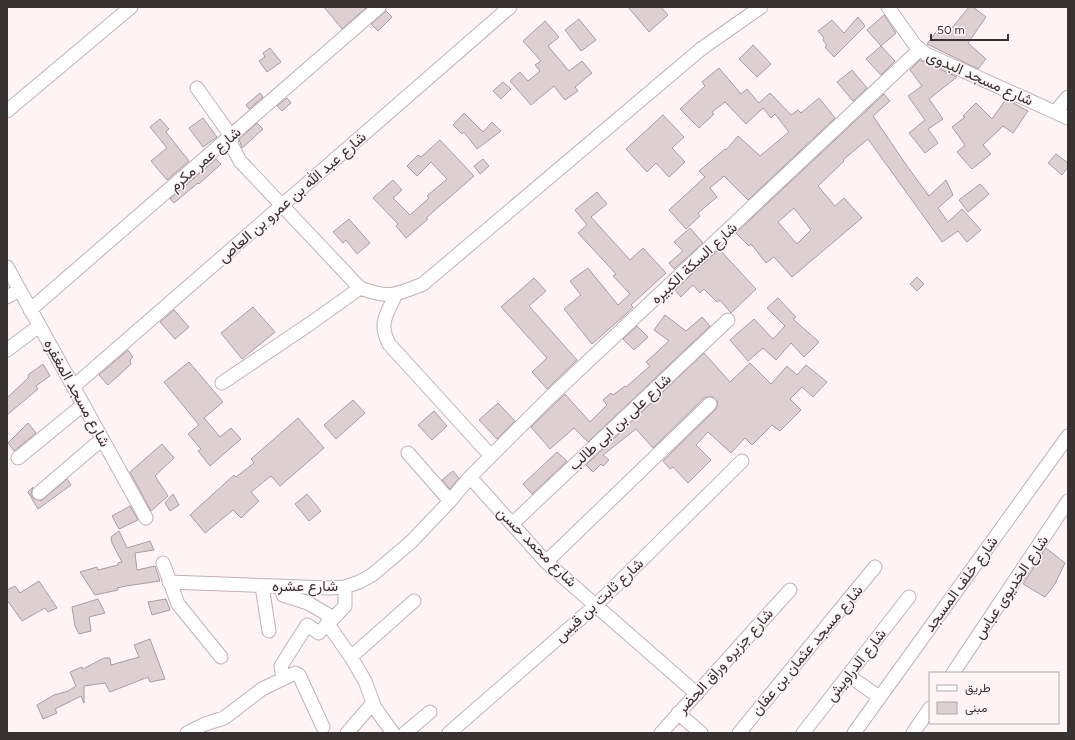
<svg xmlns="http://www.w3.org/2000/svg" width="1075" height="740" font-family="Figtree,Vazirmatn,sans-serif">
<rect width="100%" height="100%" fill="#fef4f6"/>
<!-- building -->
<path fill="#decfd3" stroke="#aa9c9f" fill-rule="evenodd" d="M324,7H365L366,8L342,29Z
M628,7H661L668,15L649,32Z
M969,7H973L986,17L968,43L986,59L978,69L927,44L939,28L947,34Z
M386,11L392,17L378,31L371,24Z
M884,15L896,33L881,46L867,30Z
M858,17L865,26L834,57L825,47L827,46L823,40L824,38L818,31L832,20L844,33Z
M579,19L596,40L581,51L565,30Z
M545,21L559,37L548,46L569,71L582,61L592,73L575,87L578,91L565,100L554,86L531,105L510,81L520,72L528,81L540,71L535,65L541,61L523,41Z
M753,45L771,64L757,77L739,59Z
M881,46L895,61L881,75L866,59Z
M270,48L281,62L267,72L259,61L265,57L263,53Z
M920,60L957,77L929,99L943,119L928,129L938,143L925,153L909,133L925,120L908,96L922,86L910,70Z
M719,68L741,94L747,89L759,103L770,93L791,115L798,110L801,113L819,98L835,118L748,200L724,176L710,188L717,197L698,213L700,216L686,229L669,210L705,177L699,171L725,149L726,150L738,136L760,156L789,132L775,114L771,118L763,108L746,124L725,102L712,112L714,114L699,128L680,109L705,86L702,82Z
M852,70L867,88L853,101L837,82Z
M503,82L511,89L501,99L493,91Z
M260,93L263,97L249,109L246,105Z
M884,94L890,101L873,116L907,166L929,196L946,180L953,195L938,208L948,222L962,209L981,230L967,242L958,231L942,242L868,139L843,160L844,161L818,186L835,206L844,198L862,218L792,277L774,257L766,263L751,244L749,246L736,233ZM794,208L811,230L797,244L778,222Z
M287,98L291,103L282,111L277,106Z
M1006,99L1028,111L1013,133L1003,126L983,145L991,154L972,169L957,152L965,145L952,127L965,117L963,116L976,103L992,119Z
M464,113L483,132L492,122L501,131L477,149L464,132L462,134L453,125Z
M663,115L684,137L672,148L685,162L669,177L656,163L647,172L626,149Z
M203,118L217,137L203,147L189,128Z
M160,119L169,129L166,132L189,161L167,180L151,161L167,148L150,127Z
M257,123L263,129L242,148L239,139Z
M440,140L474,176L426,218L428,219L406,238L396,226L398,224L373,198L393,180L402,190L393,198L410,215L429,198L427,196L447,179L431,162L417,176L407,166L418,155L421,157Z
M1056,154L1068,163V167L1062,175L1048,163Z
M216,159L221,164L199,184L198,183L174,203L170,199Z
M483,159L489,166L480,174L474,166Z
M980,184L989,194L968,212L959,200Z
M597,192L607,204L591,217L630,260L643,248L666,273L631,305L633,307L626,314L592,344L564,309L581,295L570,281L588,268L618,305L630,294L613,276L616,274L578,233L587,225L575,210Z
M349,219L370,243L357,254L346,240L343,243L333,232Z
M690,228L703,243L674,269L669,263L683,251L674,242Z
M719,249L756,289L731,313L720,300L717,302L704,289L700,293L693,285L681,297L675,290Z
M917,277L924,284L917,291L910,284Z
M534,278L546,291L529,306L577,360L547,389L532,372L547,358L501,307Z
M778,298L796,317L793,319L819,342L804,357L791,343L776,360L763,348L748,361L730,340L754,319L773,339L785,326L767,308Z
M253,307L275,332L242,359L221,333Z
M174,310L189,327L175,339L160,322Z
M665,315L686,331L702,317L710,326L588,442L574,428L550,449L531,427L565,394L590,422L607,405L603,400L611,393L613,395L625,386L626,387L650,366L646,362L669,341L654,330Z
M637,326L648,337L634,350L623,339Z
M128,350L133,357L130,360L131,364L108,385L99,375Z
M704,353L730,382L750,363L771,384L787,366L797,375L806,365L827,382L813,397L802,387L790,399L801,410L780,431L772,425L752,445L745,438L731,453L708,432L696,445L711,460L688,483L673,467L670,469L663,461L716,409L718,402L712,396L704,398L653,448L636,429L603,455L609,460L603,466L601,464L593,472L586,465Z
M189,362L223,402L204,418L220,437L231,428L241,439L210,466L198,451L201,449L188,434L199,425L164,382Z
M43,364L50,376L36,386L38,389L7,415V398L29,377L28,375Z
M353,400L365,413L336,439L324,425Z
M498,403L515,421L497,439L479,420Z
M434,411L447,426L432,440L418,425Z
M298,418L324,448L280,486L271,476L251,492L259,501L241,518L233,510L205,533L190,515L234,475L236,477L254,463L251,459Z
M28,423L36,433L14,451L8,443Z
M162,444L174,458L155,476L168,496L151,511L130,472Z
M557,452L567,461L532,494L523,484Z
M453,471L459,478L450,489L442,480Z
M67,479L71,485L38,509L28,492L33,487L31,494L33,498L41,501Z
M173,494L179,505L170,511L165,503Z
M307,494L321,511L309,521L295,504Z
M130,506L138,520L119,529L112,516Z
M119,531L127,548L150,541L154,550L135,553L137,570L155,566L160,581L126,586L117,588L118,590L95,595L80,572L97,567L98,570L118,565V563L122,562L112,543L111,537Z
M1046,548L1065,563L1055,584L1045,597L1023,584Z
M39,581L57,608L48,612L45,608L22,621L7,600V590L15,586L20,593Z
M98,599L105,613L89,617L91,631L79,634L75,626L72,607Z
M166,599L170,610L152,615L148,602Z
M150,639L165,679L150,682L148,677L110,692L105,683L84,686V703L81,696L55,709L57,713L43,719L37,705L54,695L68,691L76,686L70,672L82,667L83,669L104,658H110L111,665L139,657L134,645Z"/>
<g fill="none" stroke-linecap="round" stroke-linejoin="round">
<defs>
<path id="minor" d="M888,7L915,45L926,54L1068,118
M197,88L231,136L232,146L240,161L360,288C389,299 396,295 423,284L701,49L761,7
M7,111L131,7
M1056,111L1068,97
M7,267L146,518
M396,294C387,314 378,323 389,344L491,456
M7,297L19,290
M30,310L379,7
M7,350L39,326
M222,383L311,323L360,288
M73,387L510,7
M408,453L450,501
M18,458L83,405
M470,477L546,562L697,694
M39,493L102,439
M512,524L728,320
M546,562L710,404
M163,563L178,604L221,657
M169,582L329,588L345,587L359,582L372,575L411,542L450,501L470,477L549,398L919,50
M262,586L269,631
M283,595L308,603L332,617
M327,623L351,657L365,681L375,708L393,733
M323,629L345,606V587
M351,657L414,601
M953,673L1068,501
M848,675L879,697
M283,679L281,666L307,625L319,633
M678,713L701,733
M187,733L205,724L224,718L262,689L295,673L299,675L323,727
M347,733L372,704
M405,733L430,712
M449,733L596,605L742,461
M661,733L790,590
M739,733L875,567
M803,733L909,597
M854,733L1068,436
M913,733L930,708"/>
</defs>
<!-- minor casing -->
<use href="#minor" stroke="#c0b2b5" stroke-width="15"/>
<!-- minor -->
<use href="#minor" stroke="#fff" stroke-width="13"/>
</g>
<g text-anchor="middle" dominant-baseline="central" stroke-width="3" stroke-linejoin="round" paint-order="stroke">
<!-- street labels -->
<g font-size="15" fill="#383233" stroke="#fef4f6">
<text transform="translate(980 78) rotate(24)">شارع مسجد البدوى</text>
<text transform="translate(205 159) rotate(-41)">شارع عمر مكرم</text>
<text transform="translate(292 197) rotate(-41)">شارع عبد الله بن عمرو بن العاص</text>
<text transform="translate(694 263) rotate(-43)">شارع السكة الكبيره</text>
<text transform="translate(77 393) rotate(61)">شارع مسجد المغفره</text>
<text transform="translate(620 422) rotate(-43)">شارع على بن ابى طالب</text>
<text transform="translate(537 547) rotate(45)">شارع محمد حسن</text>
<text transform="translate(961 584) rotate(-54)">شارع خلف المسجد</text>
<text x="305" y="586">شارع عشره</text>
<text transform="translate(1011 587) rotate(-56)">شارع الخديوى عباس</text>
<text transform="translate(599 600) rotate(-43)">شارع ثابت بن قيس</text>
<text transform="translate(807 650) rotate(-50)">شارع مسجد عثمان بن عفان</text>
<text transform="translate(725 661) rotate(-48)">شارع جزيره وراق الحضر</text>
<text transform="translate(856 665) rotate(-52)">شارع الدراويش</text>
</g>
</g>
<!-- border -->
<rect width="1075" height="740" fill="none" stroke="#383233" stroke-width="16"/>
<!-- legend -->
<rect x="929" y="672" width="130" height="52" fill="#fef4f6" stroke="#afa6a8"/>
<rect x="937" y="685" width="20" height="6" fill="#ffffff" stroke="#afa6a8"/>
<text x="965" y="692" font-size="12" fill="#383233">طريق</text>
<rect x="937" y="702" width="20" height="12" fill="#decfd3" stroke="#afa6a8"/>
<text x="965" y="712" font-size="12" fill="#383233">مبنى</text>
<!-- scale -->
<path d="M931 34v6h77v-6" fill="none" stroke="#383233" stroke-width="2"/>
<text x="937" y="34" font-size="12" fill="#383233" stroke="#fef4f6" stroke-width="3" paint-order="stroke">50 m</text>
</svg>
